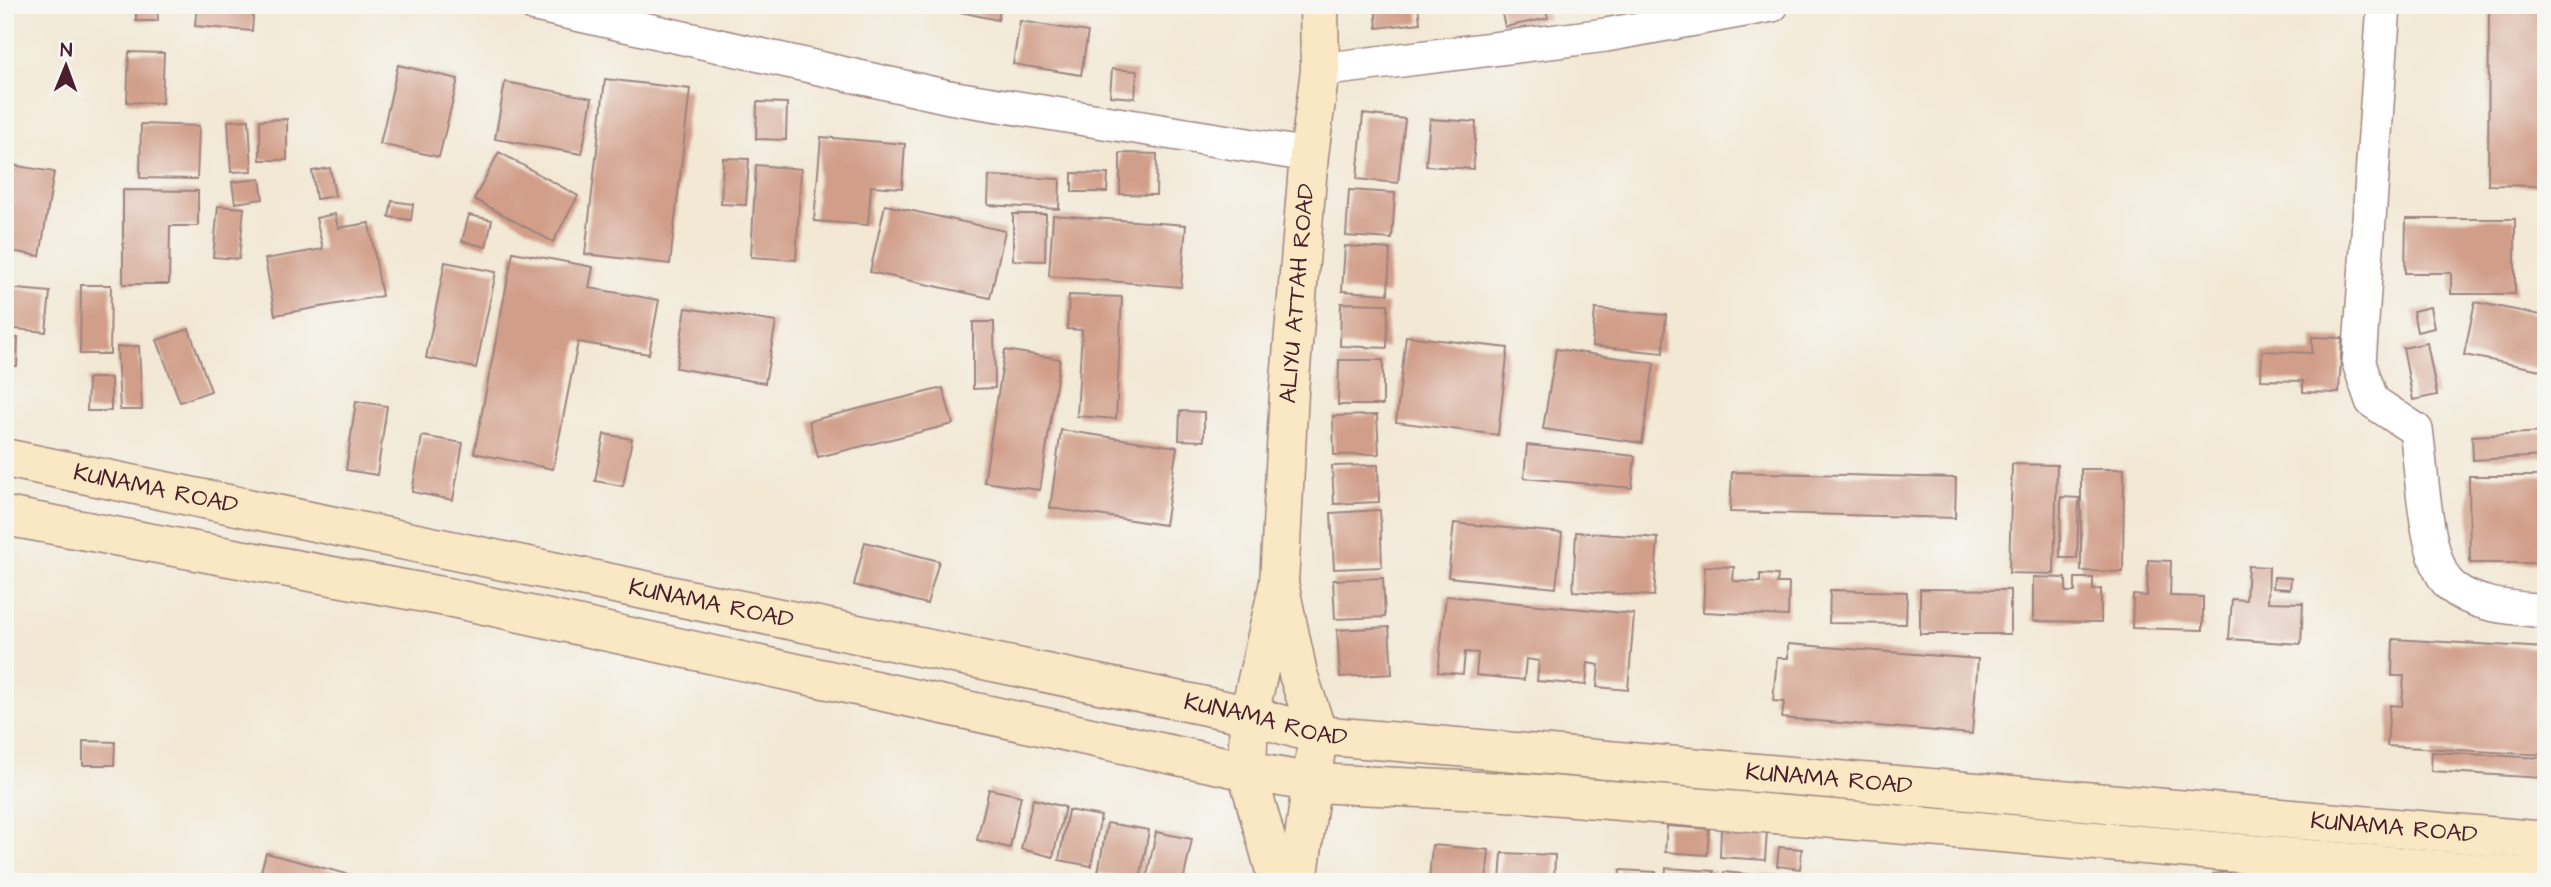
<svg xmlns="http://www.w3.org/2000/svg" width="2551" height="887" font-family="'Architects Daughter',sans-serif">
<rect width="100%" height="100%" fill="#f6f6f2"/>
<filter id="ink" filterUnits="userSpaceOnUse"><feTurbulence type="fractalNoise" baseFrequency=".0143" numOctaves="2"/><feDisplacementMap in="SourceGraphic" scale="14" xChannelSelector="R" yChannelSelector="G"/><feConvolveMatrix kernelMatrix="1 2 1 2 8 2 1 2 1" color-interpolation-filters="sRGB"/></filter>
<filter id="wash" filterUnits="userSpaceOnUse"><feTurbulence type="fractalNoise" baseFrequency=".00686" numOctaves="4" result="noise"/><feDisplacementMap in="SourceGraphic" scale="28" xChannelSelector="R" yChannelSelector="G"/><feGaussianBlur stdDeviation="1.57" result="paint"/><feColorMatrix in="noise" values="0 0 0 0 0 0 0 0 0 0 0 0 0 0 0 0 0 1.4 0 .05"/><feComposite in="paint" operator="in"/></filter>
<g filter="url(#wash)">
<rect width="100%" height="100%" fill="#f2e8d4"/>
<g id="blocks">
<!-- building -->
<path fill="#d19e89" d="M136,5H157L158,21H136Z
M197,5H254L252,31L195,26Z
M947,5H1001L998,20L946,9Z
M1375,5H1418L1420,23L1377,28Z
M1500,5H1545L1548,18L1505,27Z
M2489,5H2546V186L2488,185Z
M1020,21L1088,32L1081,75L1013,64Z
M129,52L164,53L162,103L127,102Z
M398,65L458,79L439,157L380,144Z
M1112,69L1137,71L1135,98L1110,96Z
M605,79L690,89L670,264L585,254Z
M505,82L592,98L582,154L495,139Z
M757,102L787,103L786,140L756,139Z
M1363,114L1405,119L1398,183L1357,179Z
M287,119V160H260V120Z
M1430,119L1476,122L1473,169L1426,166Z
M249,120L252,171L231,172L228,121Z
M141,124L199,126L197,179L140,178Z
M821,137L905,144L902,188L871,186L868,225L814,221Z
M499,152L578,196L553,242L474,199Z
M1120,153L1157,154L1156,195L1120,194Z
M723,158L749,159L746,205L721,204Z
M5,164L54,172L40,256L5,250Z
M756,165L801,169L796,260L751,257Z
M330,168L335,196L316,199L312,171Z
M1072,173L1108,174L1107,192H1072Z
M989,176L1060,179L1059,209L988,205Z
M260,179L263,199L235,203L232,182Z
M123,190L198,191V226H170L169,284H123Z
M1349,190L1395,193L1392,239L1346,236Z
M392,201L413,204L411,220L389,217Z
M885,205L1005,231L990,298L870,272Z
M218,206L244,208L239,259L213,257Z
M335,214L338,228L369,223L382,296L275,315L265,259L323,249L316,218Z
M1013,214H1046L1045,261L1013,260Z
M469,215L492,220L486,247L462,241Z
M1053,215L1186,225L1181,287L1049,276Z
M2406,219H2515V294H2451V273H2405Z
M1345,246L1390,249L1388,294L1342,291Z
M513,252L593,267L589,288L659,300L649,354L578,342L553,469L474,453Z
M445,262L496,272L476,368L426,358Z
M81,285H111L110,354H80Z
M5,288L50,292L46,332L5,328Z
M1069,295L1122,297L1116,419L1077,416L1082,330L1067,329Z
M2475,302L2546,316V371L2464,355Z
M1341,303L1388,304L1387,348L1340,346Z
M2430,307L2434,328L2417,332L2413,311Z
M686,308L776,322L765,383L676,368Z
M1595,309L1666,315L1663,353L1592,346Z
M973,322H994L995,388L973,389Z
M189,329L211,391L180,402L157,340Z
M1406,336L1508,348L1498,435L1396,422Z
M2312,337L2342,338L2339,393L2303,392V381L2261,380L2262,351L2312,353Z
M5,338H18L17,366H5Z
M2427,343L2437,395L2413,400L2403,348Z
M139,346L142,410H120L117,347Z
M1556,349L1654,363L1642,443L1543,429Z
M1005,350L1060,359L1040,490L984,482Z
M1339,360H1383V405H1338Z
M88,378H111V411H87Z
M943,388L953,424L818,457L809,421Z
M356,401L387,406L377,475L346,470Z
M1180,411L1204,412V441L1179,440Z
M1377,415L1379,454L1334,455L1333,416Z
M1061,430L1177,447L1165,525L1050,508Z
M2546,432V456L2473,460L2472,436Z
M604,434L632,439L623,486L595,481Z
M422,436L463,443L453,500L412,492Z
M1527,445L1635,456L1632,488L1524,478Z
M2012,464L2057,465L2054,574L2009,573Z
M1378,465L1379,502L1334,504L1332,466Z
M2081,469H2124L2123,572L2081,571Z
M1732,472L1956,478L1955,518L1730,512Z
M2469,476H2546V563H2470Z
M2061,497L2079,498L2077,558H2060Z
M1380,510L1382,567L1334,569L1331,513Z
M1454,523L1562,533L1556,588L1448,577Z
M1576,532L1658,538L1654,596L1573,591Z
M865,542L939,561L927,604L854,585Z
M2148,560L2171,561L2170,596L2203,597V630L2132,628L2133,595L2147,596Z
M1705,566L1734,567L1733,581L1760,582V574L1778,575L1777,583H1789L1788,616L1703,612Z
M2248,566L2269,567L2268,602L2303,603L2301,644L2229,639L2232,599L2246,600Z
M2033,577L2066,578V592H2075V578H2093V590L2101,589V622L2033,621Z
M2274,577L2291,578L2290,589L2273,588Z
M1383,578L1385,617L1335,619L1333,580Z
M1920,589L2010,590V634H1920Z
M1830,590L1907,592L1906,624L1829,623Z
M1446,596L1634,614L1628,690L1597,687L1599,665L1588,663L1586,685L1537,681L1539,661L1526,659L1524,680L1476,675L1478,653L1465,652L1463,674L1438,672Z
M1389,627L1392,674L1340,677L1337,630Z
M2393,639L2546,648V755L2387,746L2390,705L2402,706L2404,676H2392Z
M1788,644L1978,659L1972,734L1782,718L1784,702L1773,701L1777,658H1788Z
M83,741L115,742L114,765H83Z
M2432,752L2543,758L2542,778L2431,771Z
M989,789L1021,796L1010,848L977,840Z
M1033,799L1065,807L1053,857L1021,849Z
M1068,810L1101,816L1091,866L1059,860Z
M1107,823L1149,830L1140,880L1098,873Z
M1667,826L1709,829L1707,855L1665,852Z
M1721,828L1767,831L1765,860L1720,857Z
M1156,832L1192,839L1183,882L1146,881Z
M1432,845L1489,850L1486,882H1429Z
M1779,847L1802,849L1800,869L1777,866Z
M266,853L374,881V882H258Z
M1502,853L1555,855L1554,882H1500Z
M1666,868L1714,871V882H1665Z
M1620,870L1656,872L1655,882H1619Z
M1724,872L1753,875L1752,882H1723Z
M2229,872L2230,882H2214L2213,874Z
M1760,874L1798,876V882H1760Z
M1803,874L1828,876L1827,882H1803Z
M1834,876L1858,878V882H1834Z"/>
</g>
</g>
<g filter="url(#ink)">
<use href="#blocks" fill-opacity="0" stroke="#9e8480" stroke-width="2"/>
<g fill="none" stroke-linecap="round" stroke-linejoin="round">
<defs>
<path id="street" d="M535,5L949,97L1309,155
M2384,5L2359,363L2372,401L2416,430C2422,467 2424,564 2452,587C2477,607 2515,608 2546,611
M1320,70L1606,35L1772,5"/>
<g id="secondary">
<path id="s1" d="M5,458L1249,715L1318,735L2546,841"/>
<path d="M5,516L452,598L1247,771L1314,783L1526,793L2546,879"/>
<path id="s2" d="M1279,583L1289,392L1309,155L1320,70L1319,5"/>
<path d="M1278,882L1247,771L1249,715L1279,583L1298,674L1318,735L1298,882"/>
</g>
</defs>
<!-- street casing -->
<use href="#street" stroke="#9e8480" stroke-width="36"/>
<!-- secondary casing -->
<use href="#secondary" stroke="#9e8480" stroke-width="41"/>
<!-- street -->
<use href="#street" stroke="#fff" stroke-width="33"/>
<!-- secondary -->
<use href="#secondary" stroke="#fae7c3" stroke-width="38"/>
</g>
</g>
<g text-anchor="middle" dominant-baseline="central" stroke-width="6" stroke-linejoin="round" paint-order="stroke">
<!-- street labels -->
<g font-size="24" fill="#4a1f2b" stroke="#f6f6f2">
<text stroke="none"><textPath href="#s2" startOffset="290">ALIYU ATTAH ROAD</textPath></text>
<text stroke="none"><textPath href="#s1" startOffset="154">KUNAMA ROAD</textPath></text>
<text stroke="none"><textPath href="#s1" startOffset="721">KUNAMA ROAD</textPath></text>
<text stroke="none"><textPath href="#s1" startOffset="1288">KUNAMA ROAD</textPath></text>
<text stroke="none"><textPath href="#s1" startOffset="1855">KUNAMA ROAD</textPath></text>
<text stroke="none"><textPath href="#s1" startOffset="2422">KUNAMA ROAD</textPath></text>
</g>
</g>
<!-- margin -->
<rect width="2551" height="887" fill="none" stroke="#f6f6f2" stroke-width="28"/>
<!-- north arrow -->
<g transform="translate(66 66) rotate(1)" stroke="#f6f6f2" stroke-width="5" paint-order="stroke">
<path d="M0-5L12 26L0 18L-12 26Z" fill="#4a1f2b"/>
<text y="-10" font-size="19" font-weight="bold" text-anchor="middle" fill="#4a1f2b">N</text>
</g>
</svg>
